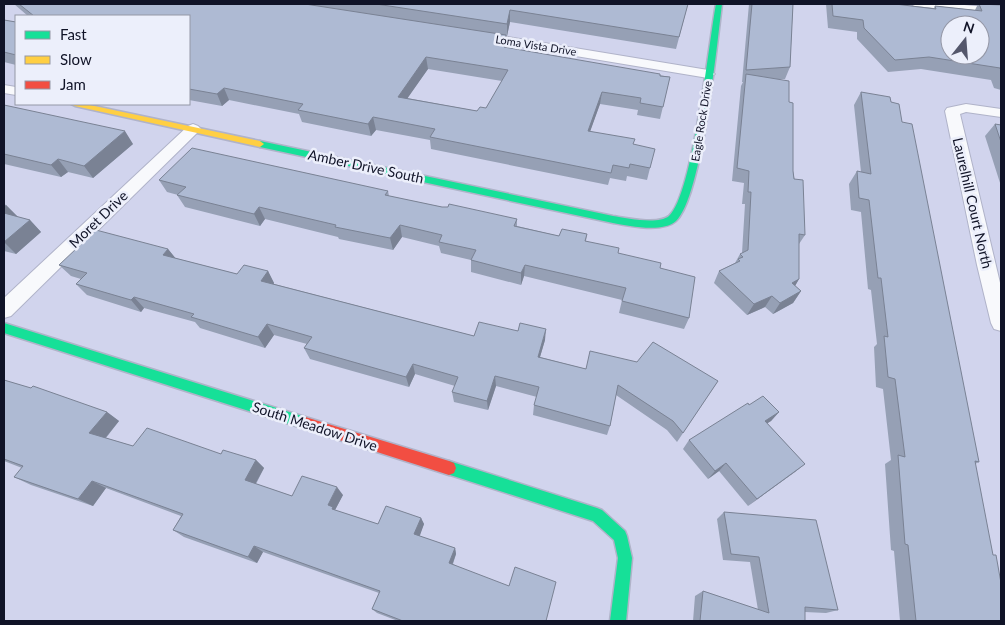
<svg xmlns="http://www.w3.org/2000/svg" width="1005" height="625" font-family="Lato,sans-serif">
<rect width="100%" height="100%" fill="#d1d4ed"/>
<g fill="none" stroke-linecap="round" stroke-linejoin="round">
<defs>
<path id="street" d="M911,4H952L1001,8V16L917,8Z
M478,32L708,70L715,74L708,78L474,39L472,36Z
M4,85L16,87V95L4,93Z
M966,104L1001,109V117L966,112L960,114L1001,287V331L994,329L991,323L977,265L945,111L947,108Z
M193,124L198,126L201,129L198,132L11,316L4,318V298L188,126Z"/>
<path id="fast" d="M716,4H722C717,44 702,197 676,221C663,233 629,226 613,223L260,147L256,144L260,141L613,216C626,218 658,225 669,216C693,195 709,41 716,4Z
M4,323L302,416L307,418L308,422L307,426L302,428L4,333Z
M449,461L597,508L602,510L625,531L627,536L632,558L626,621H610L618,558L614,540L593,521L444,473L442,468L444,463Z"/>
<path id="slow" d="M71,104H85L260,141L264,144L260,147L75,106Z"/>
<path id="jam" d="M302,416L449,461L454,463L456,468L454,473L449,475L302,428L297,426L296,422L297,418Z"/>
</defs>
<!-- street casing -->
<use href="#street" stroke="#b0b3c9" stroke-width="2"/>
<!-- fast casing -->
<use href="#fast" stroke="#b0b3c9" stroke-width="3"/>
<!-- slow casing -->
<use href="#slow" stroke="#b0b3c9" stroke-width="3"/>
<!-- jam casing -->
<use href="#jam" stroke="#b0b3c9" stroke-width="3"/>
<!-- street -->
<use href="#street" fill="#f8f9fc" fill-rule="evenodd"/>
<!-- fast -->
<use href="#fast" fill="#16e098" fill-rule="evenodd"/>
<!-- slow -->
<use href="#slow" fill="#ffcf43" fill-rule="evenodd"/>
<!-- jam -->
<use href="#jam" fill="#f24e42" fill-rule="evenodd"/>
</g>
<!-- wall -->
<path fill="#96a0b5" fill-rule="evenodd" d="M14,4H688L676,49L510,22L507,36H506L505,48L670,77L660,119L637,115L638,110L600,104L590,131L633,144L650,168L647,180L627,176L626,181L610,178L608,185L431,149L430,140L376,130L371,136L302,122L299,114L229,100L222,106L189,100V16H28ZM428,69L502,81L486,108L477,111L407,98Z
M749,4H793L790,67L785,79H780L789,102L793,171L805,235L799,244V279L795,286L801,291L793,303L773,314L765,307L747,315L714,283L719,271L735,263L740,254L742,253L745,204H742L744,183L732,181L741,86L743,82H742Z
M826,4H895L934,8L935,6L975,10L978,4H971H1001V90L994,88L991,80L921,69L888,72L857,39V32L828,28Z
M4,20L16,22V65L4,62Z
M861,92L891,102L902,122L979,462L975,464L1001,621H900L894,551L891,550L885,464L891,460L883,389L876,387L874,347L877,344L871,290L868,289L861,212L851,210L849,184L857,171L861,172L854,105Z
M4,105L133,144L93,178L68,172L61,177L4,164Z
M995,124L1001,125V186L985,136Z
M159,180L388,191L389,196L442,207L517,219V226L559,236L587,234L586,241L618,253L660,268L689,318L684,329L619,313L622,300L524,276L521,285L471,272V260L441,253L439,246L402,237L393,250L339,239L338,237L265,219L260,226L185,207L177,195H178L167,192Z
M4,204L6,205L18,217L30,220L41,232L16,254L4,251Z
M168,249L175,258L237,274L268,271L274,283V284L474,336L545,340L540,357L586,369L718,381L677,442L667,430L616,395L610,426L607,435L533,415L534,405L537,397L496,386L488,410L454,402L452,392L455,386L415,374L409,387L310,359L304,348L307,344L274,335L265,348L200,328L195,322L144,308L141,312L87,295L76,284L81,279L71,276L59,265Z
M4,380L107,412L119,421L106,438L133,446L221,454L256,460L264,468L256,484L292,496L343,495L335,510L336,511L378,524L421,518L424,524L419,536L455,548L456,554L453,564L546,621H398L377,613L372,609L379,593L263,552L257,563L184,537L173,530L181,516L106,488L93,506L31,485L14,477L22,468L4,461Z
M749,405L779,412L771,421L767,423L805,464L748,506L719,471L708,479L683,449L689,440Z
M724,512L838,610L826,613L805,612V621H693L695,596L703,591L758,610L750,562L723,560L717,519Z"/>
<!-- shaded-wall -->
<path fill="#7a8294" d="M510,10V22L507,36V24Z
M426,57L428,69L400,109L398,97Z
M224,88L229,100L222,106L217,94Z
M602,92L600,104L586,143L588,131Z
M373,117L376,130L371,136L368,124Z
M125,131L133,144L93,178L84,166Z
M58,159L68,172L61,177L51,165Z
M6,205L18,217H4V207Z
M259,207L265,219L260,226L254,214Z
M30,220L41,232L16,254L4,242Z
M400,225L402,237L393,250L390,238Z
M168,249L177,260L163,255Z
M525,265L524,276L521,285V273Z
M268,271L274,283L268,292L261,281Z
M799,279L792,291V283Z
M801,291L793,303L773,314L780,303Z
M772,296L765,307L747,315L754,304Z
M134,297L144,308L141,312L131,300Z
M267,324L274,335L265,348L258,337Z
M546,329L545,340L537,367L538,357Z
M413,364L415,374L409,387L406,377Z
M495,376L496,386L488,410L487,401Z
M107,412L119,421L102,442L89,433Z
M779,412L771,421L757,430L765,421Z
M256,460L264,468L253,488L245,480Z
M726,463L719,471L708,479L715,471Z
M805,464L795,472L748,506L757,499Z
M92,481L106,488L93,506L78,499Z
M337,487L343,495L335,510L339,514L338,516L328,505Z
M421,518L424,524L418,541L414,534Z
M254,546L263,552L257,563L248,557Z
M455,548L456,554L451,568L449,563Z"/>
<!-- building -->
<path fill="#aebad3" stroke="#7a8294" fill-rule="evenodd" d="M19,4H305L506,35L504,47L660,74V76L670,77L663,107L640,103L641,98L602,92L588,131L635,139L633,144L655,149L650,168L630,164L629,168L613,165L611,173L430,137L435,129L373,117L368,124L298,110L303,104L224,88L217,94L189,89V16H34ZM426,57L508,70L486,108L480,107L477,111L398,97Z
M376,4H688L679,37L510,10L507,24Z
M752,4H793L790,67L746,70Z
M832,4H895L936,9L935,6L982,11L979,4L1001,5V71L1000,68L929,57L895,60L864,28L863,20L833,16ZM950,25H980V55H950Z
M4,20L16,22V55L4,52Z
M746,74L789,81V102L793,103V171L794,179L803,180L805,235L799,234V279L792,283L801,291L780,303L772,296L754,304L719,271L740,261L738,259L743,257L740,254L748,250L751,192H748L749,171L737,168Z
M861,92L890,97L891,102L899,104L902,122L912,124L979,462L975,461L993,555H996L1001,583V621H916L908,545L905,544L898,455L905,457L895,379L888,377L884,336L888,337L881,278H878L869,200L859,198L857,171L871,174Z
M4,105L125,131L84,166L58,159L51,165L4,154Z
M995,124L1001,125V142Z
M192,148L388,191L385,195L442,207H448L449,204L517,219L514,226L559,236L562,229L587,234L585,241L619,248L618,253L661,263L660,268L695,277L689,318L622,301L626,288L525,265L521,273L471,260L476,250L439,242L442,235L400,225L390,238L335,227L336,225L259,207L254,214L177,195L186,187L159,180Z
M4,213L30,220L4,242Z
M96,230L168,249L163,255L237,274L244,265L268,271L261,281L474,336L479,322L518,331L520,323L546,329L538,357L586,369L590,351L637,362L653,342L718,381L683,433L673,421L618,385L610,426L534,405L539,387L495,376L487,401L452,392L458,377L413,364L406,377L304,348L312,337L267,324L258,337L191,317L194,314L134,297L131,300L76,284L87,273L59,265Z
M4,380L31,388L33,386L107,412L89,433L133,446L147,428L221,454L223,450L256,460L245,480L292,496L302,476L337,487L328,505L333,507L332,509L378,524L386,506L421,518L414,534L455,548L449,563L509,586L515,567L556,582L546,621H403L372,609L380,591L254,546L248,557L173,530L183,514L92,481L78,499L14,477L23,466L4,459Z
M763,396L779,412L765,421L805,464L757,499L726,463L715,471L689,440L748,403L749,405Z
M724,512L816,520L838,610L805,607V621H700L703,591L769,613L759,557L731,554Z"/>
<g text-anchor="middle" dominant-baseline="central" stroke-width="5" stroke-linejoin="round" paint-order="stroke">
<!-- far-street labels -->
<g font-size="11" fill="#101327" stroke="#eceffb">
<text transform="translate(536 45) rotate(9)">Loma Vista Drive</text>
<text transform="translate(701 121) rotate(-81)">Eagle Rock Drive</text>
</g>
<!-- street labels -->
<g font-size="14" fill="#101327" stroke="#eceffb">
<text transform="translate(366 166) rotate(12)">Amber Drive South</text>
<text transform="translate(973 203) rotate(77)">Laurelhill Court North</text>
<text transform="translate(98 219) rotate(-44)">Moret Drive</text>
<text transform="translate(315 426) rotate(18)">South Meadow Drive</text>
</g>
</g>
<!-- border -->
<rect width="1005" height="625" fill="none" stroke="#101327" stroke-width="10"/>
<!-- legend -->
<rect x="15" y="15" width="175" height="90" fill="#eceffb" stroke="#9497a6"/>
<rect x="25" y="31" width="25" height="8" fill="#16e098" stroke="#9497a6"/>
<text x="60" y="40" font-size="15" fill="#101327">Fast</text>
<rect x="25" y="56" width="25" height="8" fill="#ffcf43" stroke="#9497a6"/>
<text x="60" y="65" font-size="15" fill="#101327">Slow</text>
<rect x="25" y="81" width="25" height="8" fill="#f24e42" stroke="#9497a6"/>
<text x="60" y="90" font-size="15" fill="#101327">Jam</text>
<!-- north arrow -->
<g transform="translate(965 40) rotate(17)"><circle r="24" fill="#eceffb" stroke="#9497a6"/>
<path d="M0-4L9 19L0 12L-9 19Z" fill="#54576c"/>
<text y="-8" font-size="14" font-weight="bold" text-anchor="middle" fill="#101327">N</text>
</g>
</svg>
